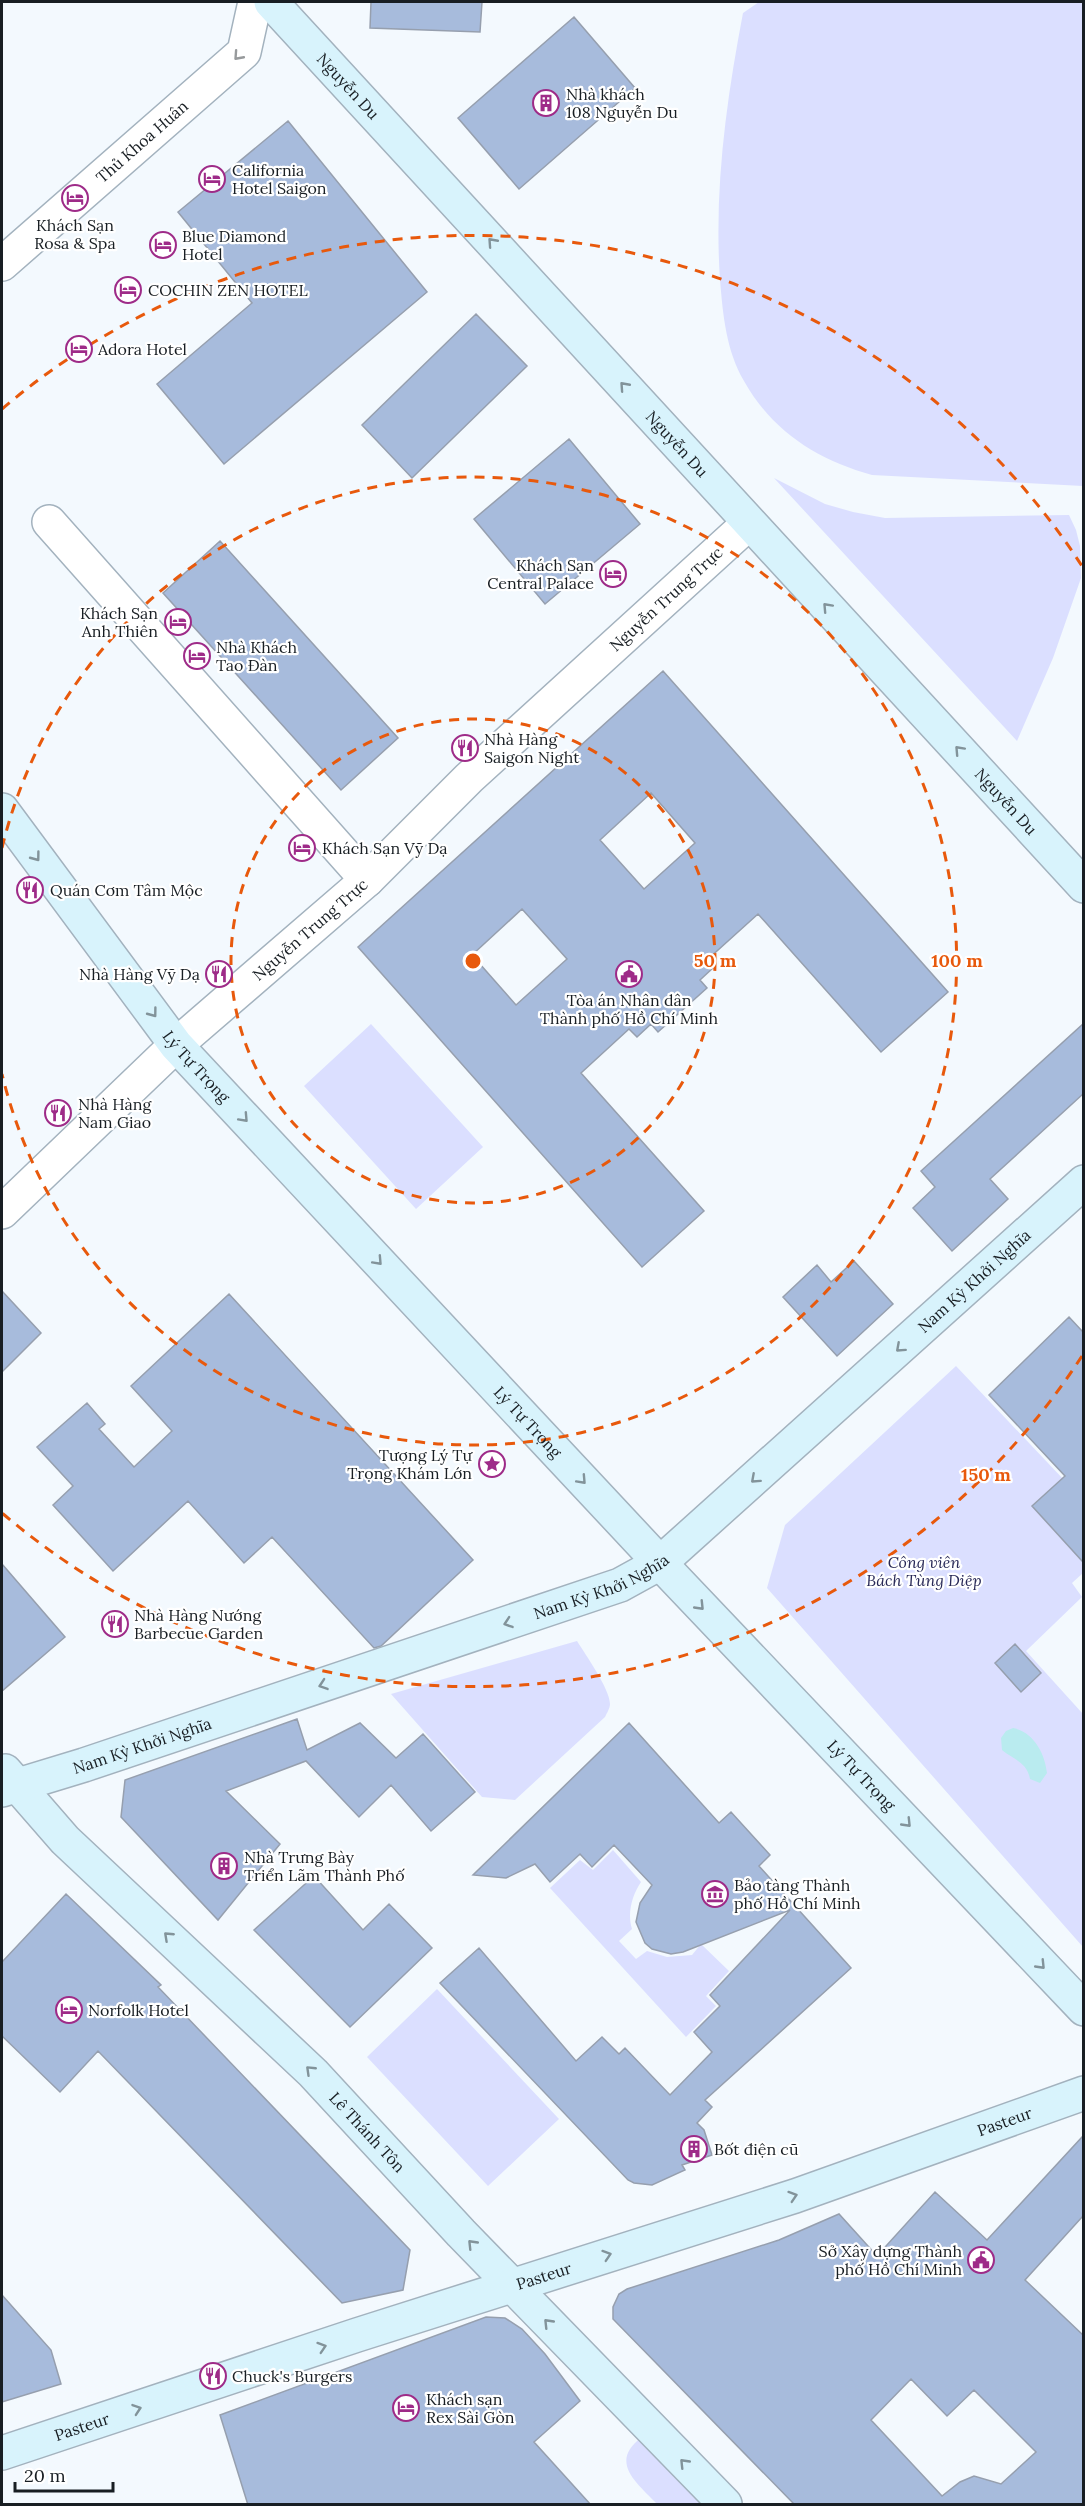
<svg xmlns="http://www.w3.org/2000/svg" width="1085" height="2506" font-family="Lora,serif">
<rect width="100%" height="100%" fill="#f3f9fe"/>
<!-- green -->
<path fill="#dbdfff" d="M759,2H1083V486L872,475C817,460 772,431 744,381C726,350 723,315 720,280C714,190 726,102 743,13Z
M774,478L825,504L853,512L885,518L1069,515L1076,530L1080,546L1081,578L1053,658L1017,741Z
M371,1024L483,1147L416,1209L304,1086Z
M956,1366L1083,1500V1573L1072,1583L1082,1597L1026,1651L1083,1714V1947L767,1588L785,1525Z
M577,1641C585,1654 610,1689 610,1704C610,1708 607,1713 605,1717L515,1800L482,1797L391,1694Z
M613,1850L641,1882C632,1895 627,1914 632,1929L619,1941L636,1959L647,1951L667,1957L692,1955L701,1944L729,1971L706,1996L716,2006L686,2037L550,1888L580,1860L593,1870Z
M437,1989L559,2119L488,2186L367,2057Z
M642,2437L716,2504H657C637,2483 608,2462 642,2437Z"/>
<!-- water -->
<path fill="#b9ebef" d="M1013,1728C1034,1732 1045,1754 1047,1773L1040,1783L1030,1779C1027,1762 1014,1760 1002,1750L1001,1738L1006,1731Z"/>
<!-- building -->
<path fill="#a7bbdc" stroke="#969fae" stroke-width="1.5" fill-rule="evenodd" d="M371,2H482L480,32L370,28Z
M574,17L635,88L519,189L458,118Z
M288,121L427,292L224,464L157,384L252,303L178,212Z
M476,314L527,366L412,478L362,425Z
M569,439L640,524L545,604L474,519Z
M220,541L398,738L341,790L163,593Z
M663,671L948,992L881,1052L758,914L707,960L714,967L700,980L707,988L658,1032L651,1024L637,1037L629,1029L581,1073L704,1211L642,1267L358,947ZM651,793L695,843L644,889L600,840ZM522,909L567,959L516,1005L472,955Z
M1083,1024V1094L990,1179L1008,1199L952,1251L913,1208L935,1187L921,1171Z
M854,1261L893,1304L837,1356L783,1297L817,1265L831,1282Z
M2,1291L41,1333L2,1372Z
M229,1294L473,1560L381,1646L374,1648L272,1537L244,1563L188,1501L113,1571L53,1505L73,1486L37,1447L87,1403L105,1424L99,1429L134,1467L172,1431L131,1386Z
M1069,1317L1083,1332V1562L1032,1506L1065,1476L989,1395Z
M2,1564L65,1637L2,1691Z
M1015,1644L1041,1673L1021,1692L995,1663Z
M297,1719L307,1750L360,1723L396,1758L423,1734L475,1792L431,1831L391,1785L359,1817L306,1761L226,1791L280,1844L218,1920L121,1817L125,1780Z
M629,1723L719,1823L731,1812L770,1855L759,1866L851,1968L705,2100L712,2107L697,2123L704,2130L712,2155L682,2165L685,2170L652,2185L634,2183L628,2180L440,1983L479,1948L576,2061L602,2037L619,2054L625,2048L670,2095L712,2052L694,2032L720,2006L710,1995L790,1910L683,1952L671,1954L652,1949L645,1943L636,1922L640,1903L652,1885L614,1845L592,1867L580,1854L550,1882L535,1864L506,1878L473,1875Z
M314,1876L363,1930L389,1904L432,1948L350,2027L254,1930Z
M66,1894L161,1985L158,1987L410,2250L403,2290L342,2303L98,2051L60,2092L2,2036V1962Z
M1083,2136V2216L1025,2280L1083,2335V2505H795L613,2319V2307L619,2294L627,2289L779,2240L839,2214L877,2256L935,2192L987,2240ZM911,2379L947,2416L974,2390L1036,2452L1001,2484L974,2476L960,2482L942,2496L871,2420Z
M2,2295L51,2350L61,2384L2,2402Z
M486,2317L505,2318L522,2329L545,2354L580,2401L534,2442L591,2505H248L220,2415Z"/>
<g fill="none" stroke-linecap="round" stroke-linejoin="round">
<defs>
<g id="street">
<path id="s1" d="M2,264L244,52L255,2"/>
<path d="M49,522L367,880"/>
<path id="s2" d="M2,1212L176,1045L367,880L469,778L749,523"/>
</g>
<g id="secondary">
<path id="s3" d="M271,2L1084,886"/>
<path id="s4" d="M2,810L176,1045L660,1563L1084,2009"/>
<path id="s5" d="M5,1771L65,1840L313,2073L461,2233L725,2504"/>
<path id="s6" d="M2,1790L84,1765L620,1585L660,1563L1084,1182"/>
<path id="s7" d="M2,2453L357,2335L795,2196L1084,2093"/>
</g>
</defs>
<!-- street casing -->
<use href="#street" stroke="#a3b2be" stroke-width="36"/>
<!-- secondary casing -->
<use href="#secondary" stroke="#a3b2be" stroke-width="36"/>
<!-- street -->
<use href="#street" stroke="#fff" stroke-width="33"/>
<!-- secondary -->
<use href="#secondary" stroke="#d8f3fc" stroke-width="33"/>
</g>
<!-- one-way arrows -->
<defs><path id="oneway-chevron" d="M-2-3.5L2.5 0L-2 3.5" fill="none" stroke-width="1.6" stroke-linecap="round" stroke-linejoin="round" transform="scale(1.5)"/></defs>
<use stroke="#979a9c" href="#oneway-chevron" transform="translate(238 56) rotate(132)"/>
<g stroke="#82939a">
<use href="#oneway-chevron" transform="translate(492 242) rotate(-132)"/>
<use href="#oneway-chevron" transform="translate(624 386) rotate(-132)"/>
<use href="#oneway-chevron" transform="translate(827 607) rotate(-133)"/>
<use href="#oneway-chevron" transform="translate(959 750) rotate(-133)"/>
<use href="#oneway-chevron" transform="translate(36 857) rotate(53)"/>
<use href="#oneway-chevron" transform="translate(153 1013) rotate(53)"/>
<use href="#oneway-chevron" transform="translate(244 1118) rotate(47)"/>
<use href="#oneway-chevron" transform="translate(378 1261) rotate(47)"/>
<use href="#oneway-chevron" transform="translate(900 1348) rotate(138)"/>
<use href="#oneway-chevron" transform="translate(755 1479) rotate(138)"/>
<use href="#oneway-chevron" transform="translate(582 1480) rotate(47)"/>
<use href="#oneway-chevron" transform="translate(700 1606) rotate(46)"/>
<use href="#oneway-chevron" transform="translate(508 1623) rotate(161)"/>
<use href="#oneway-chevron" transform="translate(323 1685) rotate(161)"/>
<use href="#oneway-chevron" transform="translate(907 1823) rotate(46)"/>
<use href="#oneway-chevron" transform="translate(168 1936) rotate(-137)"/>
<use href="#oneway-chevron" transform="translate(1041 1965) rotate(46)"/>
<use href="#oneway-chevron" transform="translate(310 2070) rotate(-136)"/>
<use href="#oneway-chevron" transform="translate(793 2196) rotate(-18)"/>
<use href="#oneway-chevron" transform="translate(472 2244) rotate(-134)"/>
<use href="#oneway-chevron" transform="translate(607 2255) rotate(-18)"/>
<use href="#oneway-chevron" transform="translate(548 2323) rotate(-134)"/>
<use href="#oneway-chevron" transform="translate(322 2347) rotate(-18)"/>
<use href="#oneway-chevron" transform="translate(137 2409) rotate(-19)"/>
<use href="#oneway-chevron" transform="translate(684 2463) rotate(-134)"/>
</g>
<!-- distance rings -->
<g fill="none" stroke="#e8590c" stroke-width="3" stroke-dasharray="10 8">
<circle cx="473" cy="961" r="242"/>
<path d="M2 848A484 484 0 1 1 2 1074"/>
<path d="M1082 1356A726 726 0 0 1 2 1513M2 409A726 726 0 0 1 1082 566"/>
</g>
<!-- icons -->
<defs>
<symbol id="building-ring" viewBox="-11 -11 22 22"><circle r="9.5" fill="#fff" stroke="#9e2b88" stroke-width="1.5"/><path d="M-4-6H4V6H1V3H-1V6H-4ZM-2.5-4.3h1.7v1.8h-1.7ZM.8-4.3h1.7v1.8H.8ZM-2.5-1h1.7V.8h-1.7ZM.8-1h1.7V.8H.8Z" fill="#9e2b88"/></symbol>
<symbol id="hotel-ring" viewBox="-11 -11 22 22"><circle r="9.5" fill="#fff" stroke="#9e2b88" stroke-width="1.5"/><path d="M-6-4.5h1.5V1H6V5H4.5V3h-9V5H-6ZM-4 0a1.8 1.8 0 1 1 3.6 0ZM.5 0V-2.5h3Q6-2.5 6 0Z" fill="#9e2b88"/></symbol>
<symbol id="restaurant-ring" viewBox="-11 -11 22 22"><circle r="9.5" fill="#fff" stroke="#9e2b88" stroke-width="1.5"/><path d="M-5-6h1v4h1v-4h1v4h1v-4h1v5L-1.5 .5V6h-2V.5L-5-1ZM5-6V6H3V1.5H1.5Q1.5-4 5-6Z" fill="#9e2b88"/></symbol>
<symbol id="civic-ring" viewBox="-11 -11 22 22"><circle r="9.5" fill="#fff" stroke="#9e2b88" stroke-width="1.5"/><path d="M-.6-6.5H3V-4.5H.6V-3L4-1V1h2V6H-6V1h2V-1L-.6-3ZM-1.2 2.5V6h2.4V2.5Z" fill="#9e2b88"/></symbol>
<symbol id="sight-ring" viewBox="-11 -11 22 22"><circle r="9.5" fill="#fff" stroke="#9e2b88" stroke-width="1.5"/><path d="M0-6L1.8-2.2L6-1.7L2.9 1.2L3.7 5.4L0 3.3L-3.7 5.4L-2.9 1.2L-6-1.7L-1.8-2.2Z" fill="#9e2b88"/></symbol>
<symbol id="museum-ring" viewBox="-11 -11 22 22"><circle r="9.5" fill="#fff" stroke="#9e2b88" stroke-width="1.5"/><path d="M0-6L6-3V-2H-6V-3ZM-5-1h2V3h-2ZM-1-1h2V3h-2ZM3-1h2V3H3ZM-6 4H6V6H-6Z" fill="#9e2b88"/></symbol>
</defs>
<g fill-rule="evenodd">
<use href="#building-ring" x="531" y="88" width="30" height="30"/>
<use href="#hotel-ring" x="197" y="164" width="30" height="30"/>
<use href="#hotel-ring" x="60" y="183" width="30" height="30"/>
<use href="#hotel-ring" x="148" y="230" width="30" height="30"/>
<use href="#hotel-ring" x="113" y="275" width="30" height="30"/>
<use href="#hotel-ring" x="64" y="334" width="30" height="30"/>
<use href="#hotel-ring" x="598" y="559" width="30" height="30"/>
<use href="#hotel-ring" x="163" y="607" width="30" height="30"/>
<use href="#hotel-ring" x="182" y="641" width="30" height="30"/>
<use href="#restaurant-ring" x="450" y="733" width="30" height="30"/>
<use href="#hotel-ring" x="287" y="833" width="30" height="30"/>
<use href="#restaurant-ring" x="15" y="875" width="30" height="30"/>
<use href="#restaurant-ring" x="204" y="959" width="30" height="30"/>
<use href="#civic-ring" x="614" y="959" width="30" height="30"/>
<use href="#restaurant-ring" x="43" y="1098" width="30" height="30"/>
<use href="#sight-ring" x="477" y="1449" width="30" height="30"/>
<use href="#restaurant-ring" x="100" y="1609" width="30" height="30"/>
<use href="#building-ring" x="209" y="1851" width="30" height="30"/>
<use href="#museum-ring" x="700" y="1879" width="30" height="30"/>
<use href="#hotel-ring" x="54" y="1995" width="30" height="30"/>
<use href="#building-ring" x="679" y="2134" width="30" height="30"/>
<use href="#civic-ring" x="966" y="2245" width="30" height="30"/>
<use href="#restaurant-ring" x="198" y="2361" width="30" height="30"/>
<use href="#hotel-ring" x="391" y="2393" width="30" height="30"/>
</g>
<g text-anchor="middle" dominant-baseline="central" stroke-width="4.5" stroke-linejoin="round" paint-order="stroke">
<!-- street labels -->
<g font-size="16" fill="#181e23" stroke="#fff">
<text stroke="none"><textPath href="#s3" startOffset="114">Nguyễn Du</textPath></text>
<text stroke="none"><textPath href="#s1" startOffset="186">Thủ Khoa Huân</textPath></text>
<text stroke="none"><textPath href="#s3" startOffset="600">Nguyễn Du</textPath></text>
<text stroke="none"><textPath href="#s2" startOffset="904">Nguyễn Trung Trực</textPath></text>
<text stroke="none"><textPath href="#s3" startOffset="1086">Nguyễn Du</textPath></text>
<text stroke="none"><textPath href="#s2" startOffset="418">Nguyễn Trung Trực</textPath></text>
<text stroke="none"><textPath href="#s4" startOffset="322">Lý Tự Trọng</textPath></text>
<text stroke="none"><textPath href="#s6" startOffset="1119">Nam Kỳ Khởi Nghĩa</textPath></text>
<text stroke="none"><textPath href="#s4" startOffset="808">Lý Tự Trọng</textPath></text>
<text stroke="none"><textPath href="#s6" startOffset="633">Nam Kỳ Khởi Nghĩa</textPath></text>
<text stroke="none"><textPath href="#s6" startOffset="147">Nam Kỳ Khởi Nghĩa</textPath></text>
<text stroke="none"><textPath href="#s4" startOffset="1294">Lý Tự Trọng</textPath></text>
<text stroke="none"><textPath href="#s7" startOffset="1056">Pasteur</textPath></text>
<text stroke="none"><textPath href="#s5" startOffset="512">Lê Thánh Tôn</textPath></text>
<text stroke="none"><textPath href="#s7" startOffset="570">Pasteur</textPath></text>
<text stroke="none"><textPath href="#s7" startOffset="84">Pasteur</textPath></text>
</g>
<!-- poi labels -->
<g font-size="16" fill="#181e23" stroke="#fff" text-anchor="start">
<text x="566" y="94">Nhà khách<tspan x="566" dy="18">108 Nguyễn Du</tspan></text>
<text x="232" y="170">California<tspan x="232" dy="18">Hotel Saigon</tspan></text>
<text x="75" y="225" text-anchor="middle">Khách Sạn<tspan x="75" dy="18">Rosa &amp; Spa</tspan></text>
<text x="182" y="236">Blue Diamond<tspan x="182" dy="18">Hotel</tspan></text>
<text x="148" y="290">COCHIN ZEN HOTEL</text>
<text x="98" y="349">Adora Hotel</text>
<text x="594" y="565" text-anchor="end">Khách Sạn<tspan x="594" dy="18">Central Palace</tspan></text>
<text x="158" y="613" text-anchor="end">Khách Sạn<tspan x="158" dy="18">Anh Thiên</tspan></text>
<text x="216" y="647">Nhà Khách<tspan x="216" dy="18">Tao Đàn</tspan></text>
<text x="484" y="739">Nhà Hàng<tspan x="484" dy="18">Saigon Night</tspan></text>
<text x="322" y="848">Khách Sạn Vỹ Dạ</text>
<text x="50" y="890">Quán Cơm Tâm Mộc</text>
<text x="200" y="974" text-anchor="end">Nhà Hàng Vỹ Dạ</text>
<text x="629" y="1000" text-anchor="middle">Tòa án Nhân dân<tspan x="629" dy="18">Thành phố Hồ Chí Minh</tspan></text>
<text x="78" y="1104">Nhà Hàng<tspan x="78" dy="18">Nam Giao</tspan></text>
<text x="472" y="1455" text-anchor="end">Tượng Lý Tự<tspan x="472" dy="18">Trọng Khám Lớn</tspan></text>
<text x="134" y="1615">Nhà Hàng Nướng<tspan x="134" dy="18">Barbecue Garden</tspan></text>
<text x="244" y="1857">Nhà Trưng Bày<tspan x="244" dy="18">Triển Lãm Thành Phố</tspan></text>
<text x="734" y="1885">Bảo tàng Thành<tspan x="734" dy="18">phố Hồ Chí Minh</tspan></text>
<text x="88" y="2010">Norfolk Hotel</text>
<text x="714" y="2149">Bốt điện cũ</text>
<text x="962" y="2251" text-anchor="end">Sở Xây dựng Thành<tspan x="962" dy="18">phố Hồ Chí Minh</tspan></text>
<text x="232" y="2376">Chuck's Burgers</text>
<text x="426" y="2399">Khách sạn<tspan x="426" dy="18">Rex Sài Gòn</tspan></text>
</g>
<!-- park labels -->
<g font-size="16" font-style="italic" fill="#282957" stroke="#fff">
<text x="924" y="1562">Công viên<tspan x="924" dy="18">Bách Tùng Diệp</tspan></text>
</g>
</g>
<circle cx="473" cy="961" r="9" fill="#e8590c" stroke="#fff" stroke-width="3"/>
<g font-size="18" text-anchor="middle" font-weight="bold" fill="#e8590c" stroke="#fff" stroke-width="4.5" stroke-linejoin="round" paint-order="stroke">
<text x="715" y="967">50 m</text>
<text x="957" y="967">100 m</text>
<text x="986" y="1481">150 m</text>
</g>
<!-- border -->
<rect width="1085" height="2506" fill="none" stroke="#181e23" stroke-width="6"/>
<!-- scale -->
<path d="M15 2482v9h98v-9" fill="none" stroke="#181e23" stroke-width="3"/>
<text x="24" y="2482" font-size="18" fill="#181e23" stroke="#ffffff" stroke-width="4.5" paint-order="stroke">20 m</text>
</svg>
